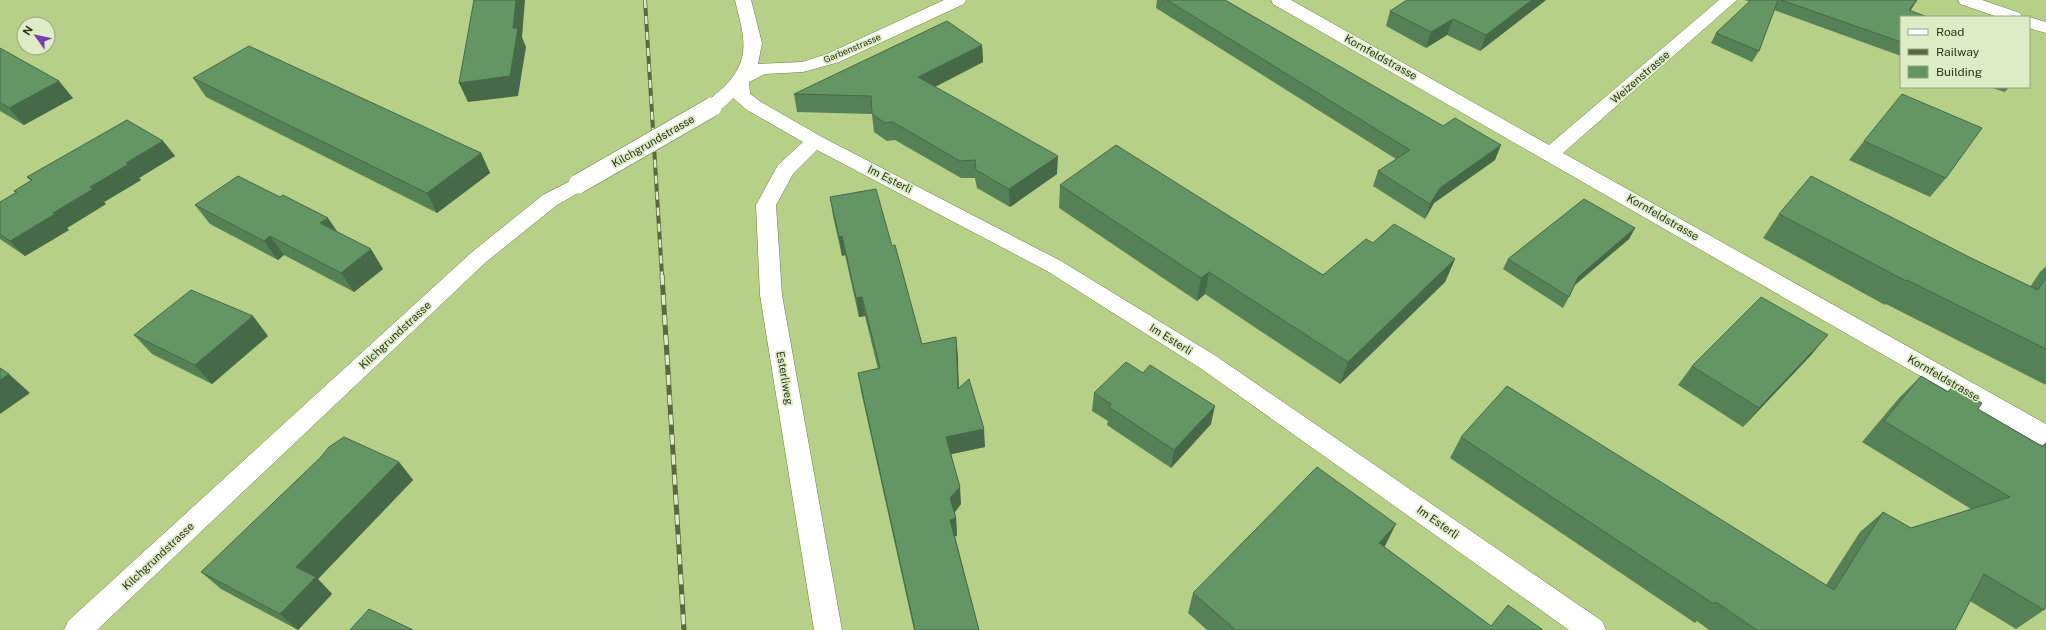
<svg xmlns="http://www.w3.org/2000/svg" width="2046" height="630" font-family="'Public Sans',sans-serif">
<rect width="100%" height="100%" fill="#b6d087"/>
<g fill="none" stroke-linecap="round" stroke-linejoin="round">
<defs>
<path id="minor" d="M735,0H751L762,43L758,64L802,62L827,54L944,0H966L964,4L839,62L803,72L765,74L749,82L750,94L761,102L822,137L1061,261L1216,356L1602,621L1606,630H1569L1200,368L1047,271L817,150L793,174L776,205L782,295L842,630H814L760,295L756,205L778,165L803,142L747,110L733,98C725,107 718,114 705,111L703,107C708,99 718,93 725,86C753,57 743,34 735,0Z
M1271,0H1291L1549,145L1719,0H1737L1563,153L2046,424V446L2037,443L1273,4Z
M1958,0H1982L2020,13L2022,17H1998L1960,4Z
M2029,17L2046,22V33L2029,28Z
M578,177L585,179L588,184L585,189L557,205L486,262L97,630H64L68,621L472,252L543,195Z"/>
</defs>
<!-- minor casing -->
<use href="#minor" stroke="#6b823c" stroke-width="1"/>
<!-- minor -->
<use href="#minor" fill="#fff" fill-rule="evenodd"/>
<defs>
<path id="rail-far1" d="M645,0L662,276"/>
<path id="rail" d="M662,275L684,630"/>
</defs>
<!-- rail-far1 casing -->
<use href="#rail-far1" stroke="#5a693d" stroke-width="4"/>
<!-- rail casing -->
<use href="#rail" stroke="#5a693d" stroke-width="5"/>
<!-- rail-far1 -->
<use href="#rail-far1" stroke="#ddebc7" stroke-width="2.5" stroke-dasharray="8" stroke-linecap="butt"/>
<!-- rail -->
<use href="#rail" stroke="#ddebc7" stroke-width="3.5" stroke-dasharray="10" stroke-linecap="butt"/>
<defs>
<path id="minor-bridge" d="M578,184L712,107"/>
</defs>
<!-- minor-bridge casing -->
<use href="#minor-bridge" stroke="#6b823c" stroke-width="20" stroke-linecap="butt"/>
<!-- minor-bridge -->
<use href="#minor-bridge" stroke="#fff" stroke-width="19"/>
</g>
<!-- wall -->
<path fill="#568157" d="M1157,0H1225L1495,160L1434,203L1425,219L1373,186L1378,171L1396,159L1156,8Z
M1546,0L1480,51L1447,35L1426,48L1386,26L1390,11Z
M1745,0H1917L1910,11L1901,17V56L1774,10L1759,51L1752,62L1711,43L1716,33L1750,2Z
M982,45L983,62L935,87L1057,174L1010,207L977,188L975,178H961L895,140L887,141L874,132L872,114L797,112L794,94Z
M0,48L73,98L24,125L0,111Z
M193,78L481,153L490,173L437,213L206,97Z
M1989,87H2009L2005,92Z
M163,141L175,156L139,178L141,180L104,202L106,204L67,228L69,230L25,256L0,239V202L16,193L14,191L31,181L27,177Z
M1864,141L1946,178L1930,197L1849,160Z
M1060,185L1323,275L1373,243L1455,259L1445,282L1340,384L1205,294L1197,301L1059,208Z
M830,197L892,246L922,344L956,337L959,388L985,447L951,454L961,504L954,513L956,518L957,536H955L979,630H914L861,391L858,373L878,369L865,316L859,317L845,255L842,256L833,216Z
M195,205L338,232L383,269L354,292L284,255L278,260L210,224Z
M1779,214L1971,258L2030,287L2040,272L2046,266V385L1886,304L1885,305L1763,238Z
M1635,228L1629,239L1574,286L1569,297L1563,308L1503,269L1508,259Z
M134,335L268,336L212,384L152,354Z
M1812,354L1743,427L1678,385L1692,366Z
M1921,376L1948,391L1953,386L1978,409L2042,446L2046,442V607L2044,610L2016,629L1970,601L1955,630H1709L1697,621L1695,623L1450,458L1461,437L1826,585L1860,532L1883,512L1911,528L1971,509L1862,442L1899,398Z
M1094,393L1211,424L1171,468L1107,425L1108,421L1092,411Z
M399,462L413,480L318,579L332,594L298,630L221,589L201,572Z
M1385,546L1384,547L1491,626L1543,630H1207L1188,613L1193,593Z"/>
<!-- shaded-wall -->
<path fill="#466947" d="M516,0H525L522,37L526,47L518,96L468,102L459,83L513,28Z
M1532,0H1546L1480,51L1486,35Z
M1917,0L1910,11L1909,10Z
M1453,19L1447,35L1426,48L1431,32Z
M982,45L983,62L919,95L918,77Z
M59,81L73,98L24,125L9,108Z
M163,141L175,156L139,178L141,180L104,202L106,204L67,228L69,230L25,256L10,241L126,163Z
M1501,145L1495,160L1434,203L1425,219L1430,204L1440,188Z
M481,153L490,173L437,213L427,193Z
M1058,156L1057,174L1010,207L1009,189Z
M328,218L341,237L320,223Z
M1635,228L1629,239L1572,287L1578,277Z
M270,236L284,255L278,260L264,241Z
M842,236L845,255L842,256L839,237Z
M371,249L383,269L354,292L341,273Z
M1455,259L1445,282L1340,384L1348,362Z
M1209,272L1205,294L1197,301L1201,278Z
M862,297L865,316L859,317L856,298Z
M253,316L268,336L212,384L195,365Z
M1828,335L1812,354L1743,427L1759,408Z
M956,337L958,356L959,407L958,389Z
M9,374L30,393L0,414V380Z
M1215,406L1211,424L1171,468L1174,450Z
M984,429L985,447L947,455L946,437Z
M399,462L413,480L318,579L332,594L298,630L280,614L296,567Z
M960,487L961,504L952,516L950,498Z
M956,518L957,536L952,537L950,520Z
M1396,524L1385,546L1369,564L1379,543Z"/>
<!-- building -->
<path fill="#649665" stroke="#466947" d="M474,0H516L513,28H518L510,76L459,83Z
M1167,0H1225L1443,126L1455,118L1501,145L1440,188L1430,204L1378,171L1410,150Z
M1407,0H1532L1486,35L1453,19L1431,32L1390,11Z
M1751,0H1778L1759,51L1716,33Z
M1781,0H1917L1909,10L1927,17H1901V42Z
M947,21L982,45L918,77L1058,156L1009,189L976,170L975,160L960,161L893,122L885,123L872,114L871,96L794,94Z
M249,46L481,153L427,193L193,78Z
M0,48L59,81L9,108L0,102Z
M1902,94L1982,128L1946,178L1864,141Z
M127,120L163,141L126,163L129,164L90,187L93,189L53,213L55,214L10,241L0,234V202L17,192L14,191L32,180L27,177Z
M1116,145L1323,275L1366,239L1373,243L1394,224L1455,259L1348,362L1209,272L1201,278L1060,185Z
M238,176L280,197L283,195L328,218L320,223L371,249L341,273L270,236L264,241L195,205Z
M1811,176L1971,258L2038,290L2046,277V349L1907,280L1906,281L1779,214Z
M876,189L892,246L895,245L922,344L956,337L958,389L969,379L984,429L946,437L960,487L950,498L956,518L950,520L979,630H915L858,373L880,368L862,297L856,298L842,236L839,237L830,197Z
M1584,199L1635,228L1578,277L1569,297L1508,259Z
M191,290L253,316L195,365L134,335Z
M1761,297L1828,335L1759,408L1692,366Z
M1126,362L1143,373L1150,365L1215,406L1174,450L1109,407L1111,404L1094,393Z
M0,368L9,374L0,380Z
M1921,376L1948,392L1953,386L1982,403L1978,409L2043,447L2046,443V607L2044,610L1984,574L1955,630H1757L1716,602L1714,604L1461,437L1507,386L1834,590L1883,512L1911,528L2010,497L1884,421Z
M344,437L399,462L296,567L316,577L280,614L201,572L321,457L329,447Z
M1317,467L1396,524L1379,543L1491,626L1508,605L1543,630H1236L1193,593Z
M369,609L413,630H350Z"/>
<g text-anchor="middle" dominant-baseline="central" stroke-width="3.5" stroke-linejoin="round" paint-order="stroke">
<!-- far-street labels -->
<g font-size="9" fill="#2c3619" stroke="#ddebc7">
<text transform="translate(852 48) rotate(-23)">Garbenstrasse</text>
</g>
<!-- street labels -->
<g font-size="11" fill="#2c3619" stroke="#ddebc7">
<text transform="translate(1381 57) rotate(29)">Kornfeldstrasse</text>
<text transform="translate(1640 77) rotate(-41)">Weizenstrasse</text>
<text transform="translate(653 141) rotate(-30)">Kilchgrundstrasse</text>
<text transform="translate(890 179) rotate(27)">Im Esterli</text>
<text transform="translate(1663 217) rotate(30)">Kornfeldstrasse</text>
<text transform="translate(395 335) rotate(-43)">Kilchgrundstrasse</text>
<text transform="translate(1171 339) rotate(32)">Im Esterli</text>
<text transform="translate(785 378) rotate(80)">Esterliweg</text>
<text transform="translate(1944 378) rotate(30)">Kornfeldstrasse</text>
<text transform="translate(1438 522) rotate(35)">Im Esterli</text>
<text transform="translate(158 556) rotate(-43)">Kilchgrundstrasse</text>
</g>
</g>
<!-- legend -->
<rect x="1900" y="16" width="130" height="72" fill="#ddebc7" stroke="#96a381"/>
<rect x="1908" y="29" width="20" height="6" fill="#ffffff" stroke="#96a381"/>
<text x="1936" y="36" font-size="12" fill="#2c3619">Road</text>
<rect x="1908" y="49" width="20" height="6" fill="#5a693d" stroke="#96a381"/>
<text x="1936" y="56" font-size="12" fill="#2c3619">Railway</text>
<rect x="1908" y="66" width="20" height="12" fill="#649665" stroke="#96a381"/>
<text x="1936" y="76" font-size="12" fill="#2c3619">Building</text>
<!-- north arrow -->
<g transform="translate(36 36) rotate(303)"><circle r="19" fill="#ddebc7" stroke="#96a381"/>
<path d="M0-3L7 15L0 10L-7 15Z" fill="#7a3cb1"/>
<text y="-6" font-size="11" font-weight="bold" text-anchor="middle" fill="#2c3619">N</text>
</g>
</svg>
